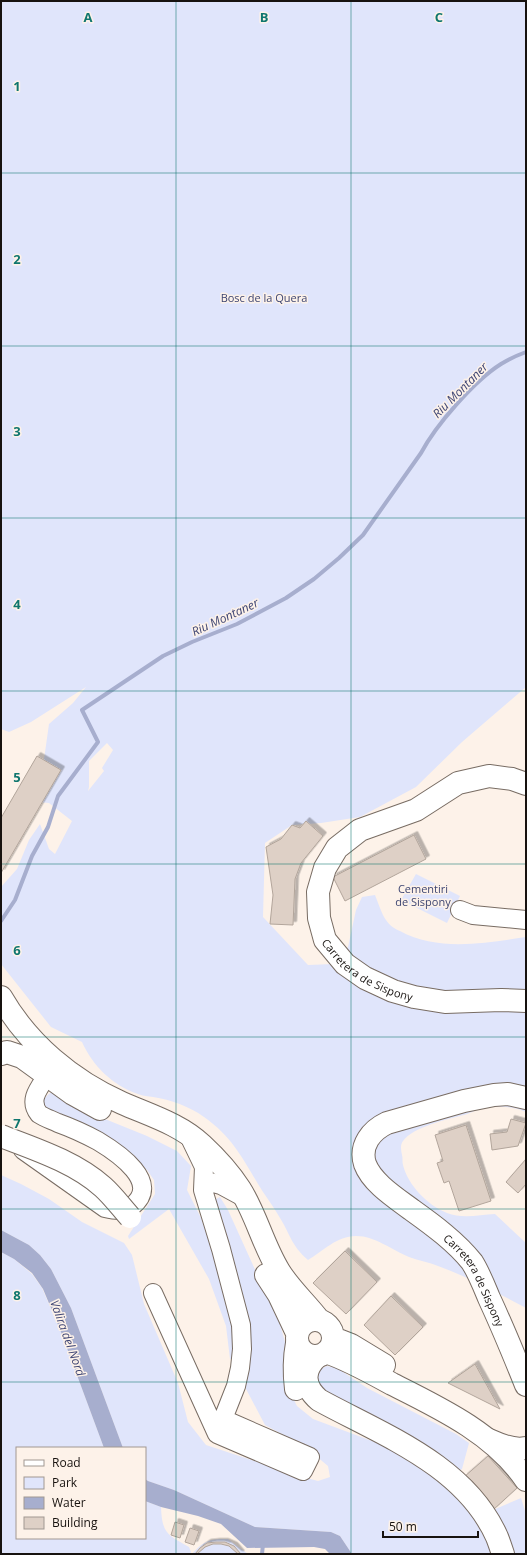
<svg xmlns="http://www.w3.org/2000/svg" width="527" height="1555" font-family="'Open Sans',sans-serif">
<defs>
<filter id="shadow"><feDropShadow dx="3.5" dy="-3.5" stdDeviation="0" flood-color="#0004"/></filter>
</defs>
<rect width="100%" height="100%" fill="#fdf2e9"/>
<!-- green -->
<path fill="#e0e5fb" fill-rule="evenodd" d="M1,1H526V687L462,742L416,787L360,817L321,823L292,825L265,843L263,917L308,965L334,964L348,947L356,910L362,897L375,895C378,902 382,915 386,920C389,925 395,929 400,931C438,952 486,943 526,937V1112C515,1107 496,1105 484,1108C477,1109 471,1113 464,1115C448,1119 413,1127 403,1141C400,1145 401,1150 402,1155C403,1158 402,1162 403,1165C408,1185 427,1205 447,1213C462,1219 479,1215 495,1214L526,1243V1308C497,1293 469,1277 438,1266C429,1262 419,1261 409,1257C392,1250 375,1236 356,1236C337,1236 323,1251 308,1260C291,1245 291,1236 280,1218C275,1209 269,1201 263,1192C244,1162 235,1139 204,1117C189,1106 171,1100 153,1097C148,1096 143,1096 138,1094C112,1085 93,1066 82,1042L51,1027L1,964V887L17,869L29,840L40,824L49,849L55,854L72,821L49,803L38,802L49,724L73,703L86,687L31,722L9,732L1,729ZM107,743L113,750L102,768L104,771L88,791L89,787V761Z
M416,874L460,896L447,923L401,900Z
M54,1092L100,1117L147,1136L177,1151L191,1166L187,1190L201,1218L215,1259L236,1334V1359H230L226,1326L209,1279L169,1209L129,1239L128,1236L155,1194L154,1180L147,1170L104,1134L46,1110L42,1104C45,1098 47,1093 54,1092Z
M1,1175L21,1184L49,1199L82,1222L124,1243L132,1255L144,1304L178,1383L188,1422L206,1445L303,1477L318,1481L330,1477L328,1466L304,1446L265,1425L245,1387L214,1200L220,1197L228,1210L257,1274L279,1308L274,1312L280,1324L285,1342L286,1366L290,1392L297,1406L313,1419L388,1447L415,1464L457,1495L485,1532L492,1554H352L340,1536L331,1532L255,1527L174,1490L148,1481L145,1479V1448H123L71,1308L51,1269L40,1255L29,1245L1,1230Z
M1,1252L14,1259L32,1274L42,1288L61,1332L104,1448H17V1538H145V1501L161,1507C162,1534 168,1535 189,1547L191,1552L190,1554H1Z
M327,1366L337,1368L367,1388L456,1434L469,1443L462,1469L457,1472L319,1391L316,1375L320,1369Z
M521,1498L526,1514V1554H509L493,1510Z
M220,1539H228L248,1554H192C201,1544 206,1540 220,1539Z"/>
<!-- water -->
<path fill="#a7aece" d="M1,1230L29,1245L40,1255L51,1269L71,1308L123,1448H104L61,1332L43,1289L32,1273L14,1259L1,1252Z
M145,1479L148,1481L174,1490L255,1527L331,1532L340,1536L352,1554H330L325,1549L314,1547L247,1548L221,1524L198,1516L161,1507L145,1501Z"/>
<g fill="none" stroke-linecap="round" stroke-linejoin="round">
<!-- stream -->
<path stroke="#a7aece" stroke-width="4" d="M1,921L15,900L32,856L48,827L58,796L98,742L82,710L163,656L192,642L237,624L286,598L314,579L339,558L363,535L421,453C436,425 474,381 501,364C509,359 518,355 526,352
M262,1554L263,1544"/>
</g>
<!-- building -->
<path fill="#ded0c6" stroke="#b2a59b" filter="url(#shadow)" d="M37,756L61,770L1,873V818Z
M306,821L323,836L301,863L295,879L293,925L270,924L273,895L266,847L281,839L292,825L300,828Z
M414,835L426,859L345,901L333,877Z
M511,1119L526,1123L518,1146L492,1150L490,1134L507,1132Z
M466,1125L491,1201L459,1211L449,1181L444,1183L437,1163L443,1161L435,1135Z
M526,1159V1184L518,1193L506,1182Z
M345,1251L377,1282L346,1314L313,1283Z
M391,1296L423,1327L395,1355L364,1325Z
M475,1364L500,1409L448,1383Z
M488,1456L517,1488L493,1510L464,1477Z
M175,1522L184,1525L180,1538L171,1535Z
M190,1528L199,1531L194,1545L185,1542Z
M216,1542H225L234,1546L241,1554H238L229,1546L221,1544H213L205,1547L197,1554H195L200,1548L207,1543Z"/>
<g fill="none" stroke-linecap="round" stroke-linejoin="round">
<defs>
<path id="minor" d="M460,910L473,915L526,920
M190,1138L204,1167L203,1190L221,1249L241,1325L242,1349L240,1368L236,1386L219,1429
M23,1150L105,1208C114,1210 124,1212 132,1206C162,1183 118,1153 98,1141C85,1134 72,1128 58,1123C52,1120 45,1118 39,1114C28,1100 39,1088 47,1076
M204,1184L210,1182L221,1185L245,1198
M153,1293L217,1434L303,1471L310,1457L223,1419"/>
<g id="major">
<path id="s1" d="M526,784L512,779L489,776L458,783L416,810L360,830L337,848L325,868L318,892L319,918L325,940L345,964L365,978L393,991L414,997L445,1002L501,1000L526,1001"/>
<path id="s2" d="M526,1098L508,1094L494,1095L464,1101L387,1123C372,1130 359,1145 365,1164C372,1183 396,1198 412,1210C433,1225 456,1242 472,1262C479,1273 484,1286 489,1298C502,1326 514,1355 526,1385"/>
<path d="M318,1356C302,1370 303,1386 319,1400C383,1435 465,1465 497,1537C499,1542 501,1548 503,1554"/>
<path d="M296,1389C294,1373 294,1359 297,1343"/>
<path d="M489,1440C500,1445 514,1451 526,1448"/>
</g>
<path id="highway" d="M1,997C28,1044 72,1081 122,1103C149,1115 180,1124 202,1145C216,1158 229,1172 240,1189C256,1214 263,1245 279,1271C290,1289 306,1303 319,1320
M1,1054L7,1052L22,1057L73,1094L100,1109
M266,1275L279,1295L297,1333
M297 1338a18 18 0 1 1 36 0a18 18 0 1 1-36 0Z
M333,1338L351,1345L384,1365
M326,1352C349,1360 370,1372 392,1384C440,1408 495,1434 526,1480"/>
</defs>
<!-- minor casing -->
<use href="#minor" stroke="#786c63" stroke-width="20"/>
<!-- major casing -->
<use href="#major" stroke="#786c63" stroke-width="24"/>
<!-- highway casing -->
<use href="#highway" stroke="#786c63" stroke-width="24"/>
<!-- minor -->
<use href="#minor" stroke="#fff" stroke-width="18"/>
<!-- major -->
<use href="#major" stroke="#fff" stroke-width="22"/>
<!-- highway -->
<use href="#highway" stroke="#fff" stroke-width="22"/>
<defs>
<path id="highway-bridge" d="M1,1136C35,1149 75,1162 103,1187C113,1196 121,1207 130,1217"/>
</defs>
<!-- highway-bridge casing -->
<use href="#highway-bridge" stroke="#786c63" stroke-width="24" stroke-linecap="butt"/>
<!-- highway-bridge -->
<use href="#highway-bridge" stroke="#fff" stroke-width="22"/>
</g>
<!-- grid -->
<path fill="none" stroke="#0f766e" stroke-width="1" stroke-opacity="0.55" d="M176,1V1554M351,1V1554M1,173H526M1,346H526M1,518H526M1,691H526M1,864H526M1,1037H526M1,1209H526M1,1382H526"/>
<g text-anchor="middle" dominant-baseline="central" stroke-width="3" stroke-linejoin="round" paint-order="stroke">
<!-- park labels -->
<g font-size="11" fill="#3d4572" stroke="#fdf2e9">
<text x="264" y="297">Bosc de la Quera</text>
<text x="423" y="888">Cementiri<tspan x="423" dy="13">de Sispony</tspan></text>
</g>
<!-- street labels -->
<g font-size="11" fill="#17120f" stroke="#fdf2e9">
<text stroke="none"><textPath href="#s1" startOffset="359">Carretera de Sispony</textPath></text>
<text stroke="none"><textPath href="#s2" startOffset="357">Carretera de Sispony</textPath></text>
</g>
<!-- water labels -->
<g font-size="12" font-style="italic" fill="#404775" stroke="#fdf2e9">
<text transform="translate(460 390) rotate(-45)">Riu Montaner</text>
<text transform="translate(225 617) rotate(-25)">Riu Montaner</text>
<text transform="translate(68 1338) rotate(70)">Valira del Nord</text>
</g>
</g>
<g font-size="13" text-anchor="middle" font-weight="bold" fill="#0f766e" stroke="#fdf2e9" stroke-width="3" stroke-linejoin="round" paint-order="stroke">
<text x="88" y="22">A</text>
<text x="264" y="22">B</text>
<text x="439" y="22">C</text>
<text x="17" y="91">1</text>
<text x="17" y="264">2</text>
<text x="17" y="436">3</text>
<text x="17" y="609">4</text>
<text x="17" y="782">5</text>
<text x="17" y="955">6</text>
<text x="17" y="1128">7</text>
<text x="17" y="1300">8</text>
</g>
<!-- border -->
<rect width="527" height="1555" fill="none" stroke="#17120f" stroke-width="4"/>
<!-- legend -->
<rect x="16" y="1447" width="130" height="92" fill="#fdf2e9" stroke="#a19892"/>
<rect x="24" y="1460" width="20" height="6" fill="#ffffff" stroke="#a19892"/>
<text x="52" y="1467" font-size="12" fill="#17120f">Road</text>
<rect x="24" y="1477" width="20" height="12" fill="#e0e5fb" stroke="#a19892"/>
<text x="52" y="1487" font-size="12" fill="#17120f">Park</text>
<rect x="24" y="1497" width="20" height="12" fill="#a7aece" stroke="#a19892"/>
<text x="52" y="1507" font-size="12" fill="#17120f">Water</text>
<rect x="24" y="1517" width="20" height="12" fill="#ded0c6" stroke="#a19892"/>
<text x="52" y="1527" font-size="12" fill="#17120f">Building</text>
<!-- scale -->
<path d="M383 1531v6h95v-6" fill="none" stroke="#17120f" stroke-width="2"/>
<text x="389" y="1531" font-size="12" fill="#17120f" stroke="#fdf2e9" stroke-width="3" paint-order="stroke">50 m</text>
</svg>
